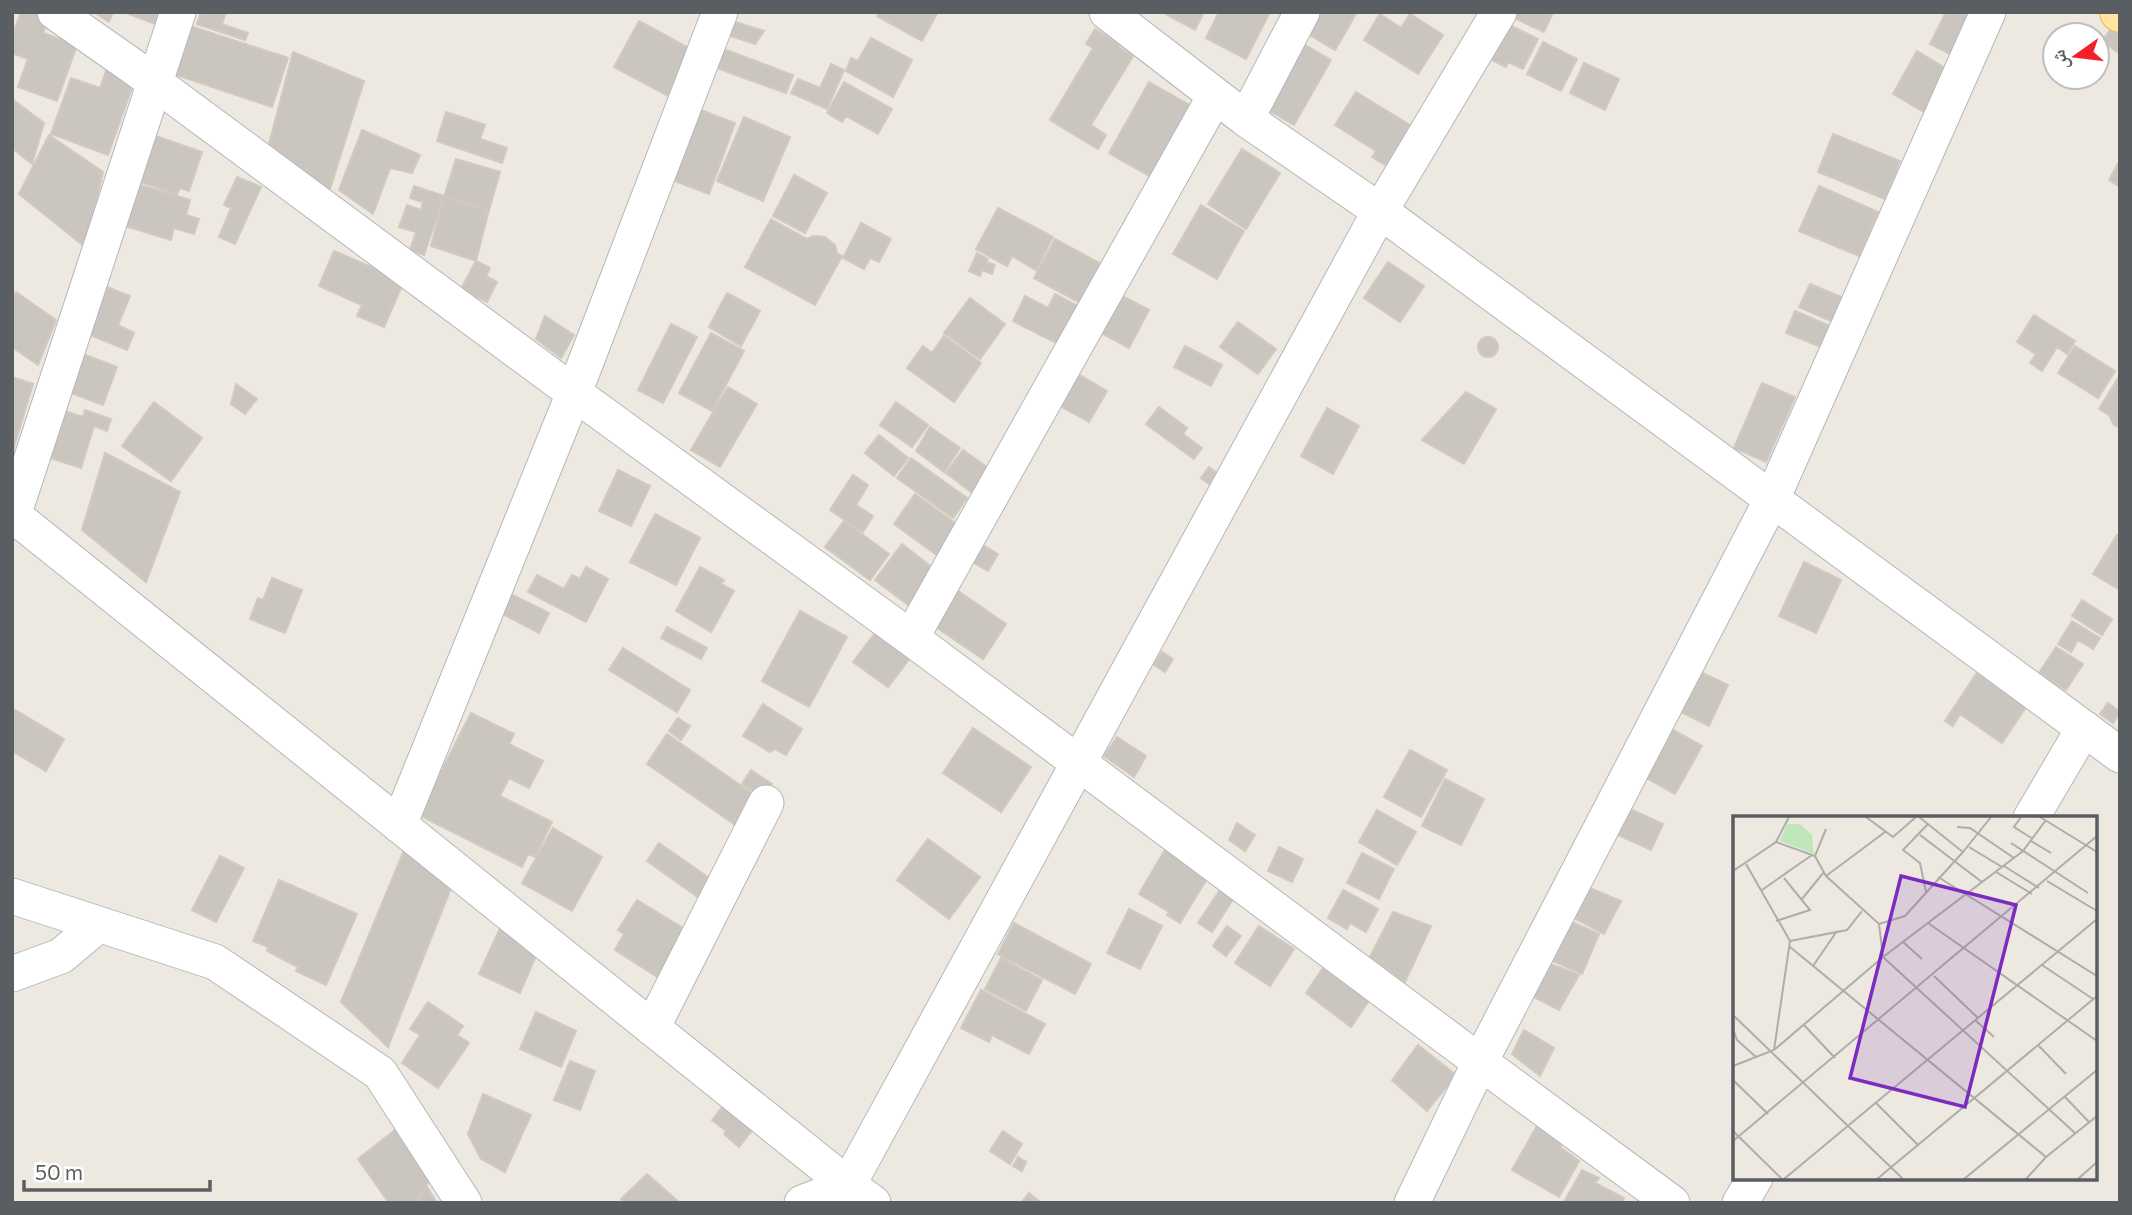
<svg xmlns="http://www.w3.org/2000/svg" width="2132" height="1215" font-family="Commissioner,'Noto Naskh Arabic',sans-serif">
<rect width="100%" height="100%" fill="#ede8e0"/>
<!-- building -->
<path fill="#cac5bf" stroke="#d2c9be" stroke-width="2" d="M21,12H35L49,17L43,33L77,45L57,101L18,87L28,59L12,53V36Z
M94,12H113L109,22Z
M124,12H159L155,24Z
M201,12H226L222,24L248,33L245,40L197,24Z
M879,12H938L922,41L877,16Z
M1162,12H1204L1195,30Z
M1219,12H1270L1246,59L1206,38Z
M1314,12H1357L1335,50L1303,31Z
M1507,12H1553L1544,32L1506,14Z
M1946,12H1977L1956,57L1930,44Z
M1380,14L1401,28L1410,14L1443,35L1418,74L1364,40Z
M729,20L764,31L755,44L725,34Z
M639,21L696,52L672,98L614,67Z
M1501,21L1538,39L1523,69L1508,62L1506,67L1484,56Z
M190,26L288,58L272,107L174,74Z
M1095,29L1120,45L1119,47L1133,56L1091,125L1106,135L1098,149L1050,120L1093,48L1086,44Z
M2111,29L2120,35V54L2102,41Z
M871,38L912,60L893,97L846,71L851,58L858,61Z
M1300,42L1331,60L1294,125L1263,107Z
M1543,42L1577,59L1561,91L1527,74Z
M718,47L793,75L786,93L711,66Z
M1917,51L1950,71L1929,115L1893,94Z
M293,52L364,81L329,192L269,144Z
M1584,63L1619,79L1605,110L1570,93Z
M831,64L844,70L827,109L791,93L798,79L820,88Z
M107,68L135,79L108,155L51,134L71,78L100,88Z
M844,82L892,109L878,134L846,116L842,122L827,113Z
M1149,82L1191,106L1151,177L1109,153Z
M1356,92L1410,125L1385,165L1372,157L1376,151L1335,125Z
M12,99L44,123L32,164L12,148Z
M698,109L735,123L709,194L672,180Z
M446,112L485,125L480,139L507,148L502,163L437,141Z
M744,117L790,137L763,201L717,181Z
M362,130L420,155L412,173L390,168L373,214L339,190Z
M1833,134L1900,161L1885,199L1818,172Z
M49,135L103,172L85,247L19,194Z
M156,136L202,152L189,191L180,188L177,194L141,182Z
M1242,149L1280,173L1246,229L1208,204Z
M456,159L500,172L489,210L444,197Z
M2120,160V187L2109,180Z
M794,175L827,193L805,233L773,216Z
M237,177L261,187L235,244L219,237L231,208L224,205Z
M134,183L190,200L186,215L199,219L194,234L174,228L171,240L122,225Z
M414,186L444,196L424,255L410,250L416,232L399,227L407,205L421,210L423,202L410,198Z
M1819,186L1878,212L1859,256L1799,231Z
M444,197L489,210L476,261L431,246Z
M1201,205L1244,231L1217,279L1173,254Z
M998,208L1053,237L1036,270L1012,256L1007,266L976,249Z
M771,219L807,239L813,236L825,237L835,245L837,253L842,256L815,305L745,267Z
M861,223L891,239L879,262L870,258L864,269L843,258Z
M1055,239L1101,264L1080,303L1034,278Z
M334,251L404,281L384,327L357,316L362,305L319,286Z
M977,253L988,259L986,262L995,265L992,274L982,270L980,276L969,271Z
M476,261L490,268L486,276L497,282L487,302L461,289Z
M1388,262L1424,286L1400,322L1364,298Z
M1810,284L1844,298L1833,322L1799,307Z
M102,285L130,296L118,325L134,333L127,350L83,332Z
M1111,290L1149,310L1129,348L1090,327Z
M16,292L56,320L38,365L12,347V297Z
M727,293L760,311L741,346L709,327Z
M1055,294L1083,309L1064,347L1013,321L1025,296L1048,308Z
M970,298L1005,324L980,359L944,333Z
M1795,311L1830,326L1821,347L1786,333Z
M2034,315L2075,341L2067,354L2057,347L2042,371L2030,363L2036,354L2017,342Z
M545,316L574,335L561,358L536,339Z
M1238,322L1276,349L1258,374L1220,347Z
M671,324L697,337L663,403L638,390Z
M711,333L744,351L712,411L679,393Z
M944,336L981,363L954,402L907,368L923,346L932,353Z
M1478 347a10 10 0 1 1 20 0a10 10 0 1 1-20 0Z
M1185,346L1222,365L1211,386L1174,367Z
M2075,346L2115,371L2098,398L2058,373Z
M80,353L117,367L103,405L66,391Z
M1071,370L1107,391L1089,422L1053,402Z
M2120,375V428L2114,425L2109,415L2099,409Z
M12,377L33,384L12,454Z
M1762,383L1795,397L1766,462L1734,448Z
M236,384L257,399L245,414L231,404Z
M728,387L757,404L720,467L691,450Z
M1466,392L1496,409L1464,464L1422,440Z
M154,402L202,438L171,481L122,446Z
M896,402L928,425L912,447L880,425Z
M1159,407L1187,428L1183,434L1202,448L1194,459L1146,424Z
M1327,408L1359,426L1333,474L1301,456Z
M59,409L83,417L85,410L111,419L107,431L94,426L81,468L44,456Z
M930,427L960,448L944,472L916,451Z
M879,435L908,458L894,476L865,453Z
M963,450L995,473L979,498L946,473Z
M105,453L180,492L146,582L82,530Z
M911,458L967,498L953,518L897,478Z
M1209,467L1217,473L1209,484L1201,478Z
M618,470L650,486L631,526L599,511Z
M853,475L868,485L856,505L873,516L863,532L830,510Z
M915,494L962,528L941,558L894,524Z
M655,514L700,538L676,585L630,562Z
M844,521L889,554L870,580L825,547Z
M2117,535L2120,536V590L2093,574Z
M902,544L938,572L911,607L875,580Z
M983,545L998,554L988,571L972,562Z
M1804,562L1841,580L1816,633L1779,616Z
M586,567L608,579L586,622L528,592L537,575L564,589L572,575L580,579Z
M700,567L724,580L721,584L734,591L711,632L676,611Z
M272,578L302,590L285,633L250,619L258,598L263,600Z
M951,586L1006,624L983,659L927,621Z
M507,592L549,613L539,633L497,611Z
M2082,600L2112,619L2102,635L2072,616Z
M800,611L847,637L809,707L762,681Z
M2072,621L2100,638L2093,649L2078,640L2071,652L2058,644Z
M667,627L707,648L701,659L661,638Z
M876,632L910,658L888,687L853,662Z
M2056,647L2083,664L2066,690L2039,673Z
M623,648L690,690L677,712L609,670Z
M1162,652L1173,659L1165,672L1154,665Z
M1696,670L1728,685L1709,726L1677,710Z
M1977,673L2026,707L2002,743L1960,714L1953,726L1945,721Z
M2108,703L2120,712L2113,723L2100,714Z
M763,704L802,729L786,755L775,749L770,752L743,736Z
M12,708L64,739L46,771L12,751Z
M471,713L514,734L509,744L543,761L529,788L509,778L500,796L552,822L535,857L528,854L522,867L419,815Z
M678,718L690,726L681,740L669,731Z
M973,728L1031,767L1001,812L943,773Z
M1670,728L1702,746L1675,794L1643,776Z
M667,734L760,799L740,828L647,764Z
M1117,737L1146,756L1134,777L1104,756Z
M1410,750L1447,770L1421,817L1384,797Z
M751,770L772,784L762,797L742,784Z
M1445,779L1484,799L1461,845L1422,826Z
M1630,809L1663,824L1651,850L1618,835Z
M1377,810L1416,832L1397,865L1359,842Z
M1237,823L1255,835L1245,851L1229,840Z
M553,828L602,857L572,911L522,883Z
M928,839L980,877L949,919L897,880Z
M659,843L715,882L702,900L647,861Z
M1279,847L1303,859L1292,882L1268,871Z
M405,848L453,883L388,1047L341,1002Z
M1165,850L1208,877L1180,923L1167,915L1169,912L1139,894Z
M1362,853L1394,869L1379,899L1347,883Z
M220,856L244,868L216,922L192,910Z
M279,880L357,914L326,985L296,971L298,967L267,951L268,947L253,941Z
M1587,887L1621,901L1604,934L1574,918Z
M1220,890L1233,899L1212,932L1198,923Z
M1343,890L1378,909L1366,932L1350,923L1347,929L1328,918Z
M637,900L688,931L659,978L615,950L624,934L618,930Z
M1129,909L1162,926L1140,969L1107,953Z
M1393,912L1431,926L1405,982L1370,957Z
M1563,918L1599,934L1582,974L1546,958Z
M1014,923L1091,964L1075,994L998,954Z
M502,924L542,942L520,993L479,974Z
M1227,926L1241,936L1226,956L1213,946Z
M1259,926L1294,949L1270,986L1235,963Z
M1001,958L1042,980L1026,1011L985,989Z
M1543,961L1579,975L1559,1010L1526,993Z
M1323,968L1370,999L1351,1027L1306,993Z
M981,990L1045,1024L1029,1054L992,1035L989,1042L961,1028Z
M428,1002L463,1026L457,1035L469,1043L438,1088L402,1063L420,1035L410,1029Z
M536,1012L576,1031L561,1067L520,1049Z
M1524,1030L1554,1048L1540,1076L1512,1054Z
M1418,1045L1456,1075L1427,1111L1392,1080Z
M570,1061L595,1071L580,1110L554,1100Z
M483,1094L531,1115L505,1172L481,1159L468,1134Z
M731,1096L761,1119L739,1147L724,1134L726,1131L712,1120Z
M1538,1124L1563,1141L1560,1147L1579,1161L1559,1197L1512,1170Z
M395,1130L430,1180L414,1203H389L358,1159Z
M1003,1131L1022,1144L1010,1164L990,1151Z
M1018,1157L1026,1162L1022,1171L1013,1166Z
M1582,1170L1599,1178L1595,1183L1624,1198L1621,1203L1564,1202Z
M647,1174L680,1203H625L621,1199Z
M427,1187L437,1203H417Z
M1029,1193L1041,1203H1021Z"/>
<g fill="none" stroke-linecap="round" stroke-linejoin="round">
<defs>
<path id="minor" d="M55,12L135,68L574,393L911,638L1480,1062L1672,1203
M1107,12L1246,119L1380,211L2120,755
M1246,119L1302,12
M12,514L848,1185L873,1203
M12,519L178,12
M911,638L1215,96
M2031,818L2084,728
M399,825L574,393L720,12
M12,896L215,962L380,1073L464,1203
M12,974L61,956L98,925
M652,1028L766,803
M802,1203L848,1185L1380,211L1499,12
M1412,1203L1480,1062L1772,499L1988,12
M1740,1203L1755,1178"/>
<path id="major" d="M2119,12L2120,13"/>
</defs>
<!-- minor casing -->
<use href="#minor" stroke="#b3b7bc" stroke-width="37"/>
<!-- major casing -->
<use href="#major" stroke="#f9b24c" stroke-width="40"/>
<!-- minor -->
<use href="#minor" stroke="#fff" stroke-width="35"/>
<!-- major -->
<use href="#major" stroke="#ffe4a2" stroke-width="38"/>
</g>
<!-- overview -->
<g transform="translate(1733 816)">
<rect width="364" height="364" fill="#ede8e0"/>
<path d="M54,8H67L79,19L81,38L47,25Z" fill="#c0e7ba"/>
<path fill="none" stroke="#aeadaa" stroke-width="2" d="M133,1L160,21L183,1M288,1L281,11L300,23M307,1L364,36M224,11L237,12L281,42M187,19L249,66M298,25L318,37M43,26L82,40L93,60L146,108L172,100L230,36L186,1M278,27L355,77M236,31L269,51M230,36L258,1M82,40L93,13M13,48L57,125L41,234M271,50L306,72M0,55L43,26L56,1M263,56L299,78M93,60L152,16M205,61L364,160M314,65L364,95M29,74L79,39M193,76L187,47L170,34L195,8M69,83L91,56M43,105L77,94L51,62M195,107L364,225M146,108L150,141L343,318M57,125L114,114L129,95M170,126L189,143M57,131L313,341M309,149L360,183M80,150L104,115M201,160L245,202M0,199L170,363M242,204L261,221M71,209L102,242M0,213L4,224L23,241M305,229L333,258M0,250L41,234L150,141L290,35L313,4M0,264L35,298M332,281L356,306M143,287L185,329M0,315L49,363M0,325L364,20M51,363L364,103M144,363L364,180M231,363L364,254M293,363L313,341L364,300M345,363L364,346"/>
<path fill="#7b2cbf" fill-opacity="0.15" stroke="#7b2cbf" stroke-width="3.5" d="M168,60L283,89L232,291L117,262Z"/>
<rect width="364" height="364" fill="none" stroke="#595e62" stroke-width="3.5"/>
</g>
<!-- border -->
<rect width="2132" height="1215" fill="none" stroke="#595e62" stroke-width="28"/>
<!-- north arrow -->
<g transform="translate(2076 56) rotate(256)"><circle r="33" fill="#ffffff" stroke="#bdbfc0" stroke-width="2"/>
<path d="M0-5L12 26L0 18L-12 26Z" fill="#f3202b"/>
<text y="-10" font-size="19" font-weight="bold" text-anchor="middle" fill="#595e62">ش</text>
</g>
<!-- scale -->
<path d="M24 1180v10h186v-10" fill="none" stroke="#595e62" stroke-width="3.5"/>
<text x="35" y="1180" font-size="21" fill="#595e62" stroke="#ffffff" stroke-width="5" paint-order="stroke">50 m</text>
</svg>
